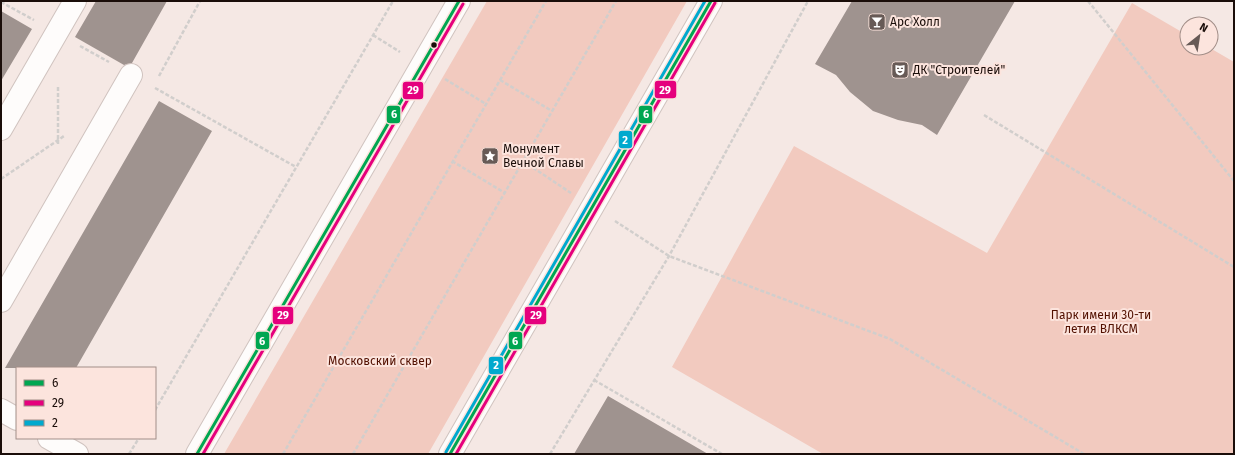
<svg xmlns="http://www.w3.org/2000/svg" width="1235" height="455" font-family="'Fira Sans',sans-serif">
<rect width="100%" height="100%" fill="#f5e8e4"/>
<!-- green -->
<path fill="#f2cabf" d="M487,1H687L428,454H224Z
M1132,3L1187,35V48H1210L1234,62V454H823L672,367L794,146L987,253Z"/>
<!-- building -->
<path fill="#9f938f" d="M96,1H167L132,63L124,65L75,37Z
M852,1H1015L937,135L922,125L898,120L873,111L850,92L836,75L815,64Z
M1,11L32,29L1,81Z
M159,101L212,131L76,368H5Z
M608,396L708,454H574Z"/>
<g fill="none" stroke-linecap="round" stroke-linejoin="round">
<defs>
<path id="minor" d="M1,129L75,1
M1,301L131,75
M1,410L17,419
M49,438L77,454"/>
<path id="major" d="M197,454L459,1
M450,454L711,1"/>
</defs>
<!-- minor casing -->
<use href="#minor" stroke="#d0c3bf" stroke-width="24"/>
<!-- major casing -->
<use href="#major" stroke="#d0c3bf" stroke-width="24"/>
<!-- path -->
<path stroke="#d1cecc" stroke-width="2.5" stroke-dasharray="4 2" stroke-linecap="butt" d="M1088,1L1234,181
M1,2L34,20
M373,35L400,52
M80,46L109,62
M159,76L200,1
M445,79L486,104
M500,80L552,111
M58,87V144
M155,88L296,167
M984,115L1234,267
M452,161L505,193
M523,161L571,193
M1,179L64,136
M615,221L669,256L890,339L1084,454
M594,380L722,454
M155,410L393,1
M129,454L139,438
M283,454L546,1
M353,454L616,1
M550,454L669,256L808,1"/>
<!-- minor -->
<use href="#minor" stroke="#fefcfb" stroke-width="22"/>
<!-- major -->
<use href="#major" stroke="#fefcfb" stroke-width="22"/>
<defs>
<path id="bus-1" d="M197,454L459,1
M450,454L711,1"/>
<path id="bus-2" d="M203,454L463,4
M456,454L715,3"/>
<path id="bus-3" d="M446,452L705,1"/>
</defs>
<!-- bus-1 casing -->
<use href="#bus-1" stroke="#fce4dd" stroke-width="6"/>
<!-- bus-2 casing -->
<use href="#bus-2" stroke="#fce4dd" stroke-width="6"/>
<!-- bus-3 casing -->
<use href="#bus-3" stroke="#fce4dd" stroke-width="6"/>
<!-- bus-1 -->
<use href="#bus-1" stroke="#00a651" stroke-width="3"/>
<!-- bus-2 -->
<use href="#bus-2" stroke="#e5007d" stroke-width="3"/>
<!-- bus-3 -->
<use href="#bus-3" stroke="#00a9ce" stroke-width="3"/>
</g>
<!-- icons -->
<defs>
<symbol id="bar-square" viewBox="-11 -11 22 22"><rect x="-9" y="-9" width="18" height="18" rx="4" fill="#675a56" stroke="#fce4dd"/><path d="M-6-5H6L.8 .8V4.5H3.5V6h-7V4.5H-.8V.8Z" fill="#fff"/></symbol>
<symbol id="theatre-square" viewBox="-11 -11 22 22"><rect x="-9" y="-9" width="18" height="18" rx="4" fill="#675a56" stroke="#fce4dd"/><path d="M-5-5.5Q0-4 5-5.5V0Q5 5 0 6Q-5 5-5 0ZM-3.3-2.5H-1v1.5H-3.3ZM1-2.5H3.3v1.5H1ZM-2.8 1Q0 5.5 2.8 1Z" fill="#fff"/></symbol>
<symbol id="sight-square" viewBox="-11 -11 22 22"><rect x="-9" y="-9" width="18" height="18" rx="4" fill="#675a56" stroke="#fce4dd"/><path d="M0-6L1.8-2.2L6-1.7L2.9 1.2L3.7 5.4L0 3.3L-3.7 5.4L-2.9 1.2L-6-1.7L-1.8-2.2Z" fill="#fff"/></symbol>
</defs>
<g fill-rule="evenodd">
<use href="#bar-square" x="867" y="12" width="20" height="20"/>
<use href="#theatre-square" x="890" y="60" width="20" height="20"/>
<use href="#sight-square" x="480" y="146" width="20" height="20"/>
</g>
<!-- markers -->
<circle fill="#1a0d09" stroke="#fce4dd" stroke-width="1.5" cx="434" cy="45" r="3.5"/>
<g text-anchor="middle" dominant-baseline="central" stroke-width="4" stroke-linejoin="round" paint-order="stroke">
<!-- poi labels -->
<g font-size="12" fill="#1a0d09" stroke="#fce4dd" text-anchor="start">
<text x="890" y="22">Арс Холл</text>
<text x="913" y="70">ДК "Строителей"</text>
<text x="503" y="149">Монумент<tspan x="503" dy="14">Вечной Славы</tspan></text>
</g>
<!-- park labels -->
<g font-size="12" fill="#521000" stroke="#fce4dd">
<text x="1101" y="315">Парк имени 30-ти<tspan x="1101" dy="14">летия ВЛКСМ</tspan></text>
<text x="380" y="361">Московский сквер</text>
</g>
</g>
<g stroke="#fce4dd" stroke-width="1.5">
<rect x="654" y="80" width="23" height="19" rx="4" fill="#e5007d"/>
<rect x="402" y="81" width="22" height="19" rx="4" fill="#e5007d"/>
<rect x="386" y="105" width="15" height="19" rx="4" fill="#00a651"/>
<rect x="638" y="105" width="15" height="19" rx="4" fill="#00a651"/>
<rect x="618" y="130" width="15" height="19" rx="4" fill="#00a9ce"/>
<rect x="524" y="306" width="23" height="19" rx="4" fill="#e5007d"/>
<rect x="272" y="306" width="22" height="19" rx="4" fill="#e5007d"/>
<rect x="255" y="331" width="15" height="19" rx="4" fill="#00a651"/>
<rect x="508" y="331" width="15" height="19" rx="4" fill="#00a651"/>
<rect x="488" y="356" width="16" height="19" rx="4" fill="#00a9ce"/>
</g>
<g font-size="11" text-anchor="middle" font-weight="bold" fill="#fff">
<text x="665" y="94">29</text>
<text x="413" y="94">29</text>
<text x="394" y="118">6</text>
<text x="646" y="118">6</text>
<text x="625" y="144">2</text>
<text x="536" y="319">29</text>
<text x="283" y="319">29</text>
<text x="262" y="345">6</text>
<text x="515" y="345">6</text>
<text x="496" y="369">2</text>
</g>
<!-- border -->
<rect width="1235" height="455" fill="none" stroke="#1a0d09" stroke-width="4"/>
<!-- legend -->
<rect x="16" y="367" width="140" height="72" fill="#fce4dd" stroke="#a28e88"/>
<rect x="24" y="380" width="20" height="6" fill="#00a651" stroke="#a28e88"/>
<text x="52" y="387" font-size="12" fill="#1a0d09">6</text>
<rect x="24" y="400" width="20" height="6" fill="#e5007d" stroke="#a28e88"/>
<text x="52" y="407" font-size="12" fill="#1a0d09">29</text>
<rect x="24" y="420" width="20" height="6" fill="#00a9ce" stroke="#a28e88"/>
<text x="52" y="427" font-size="12" fill="#1a0d09">2</text>
<!-- north arrow -->
<g transform="translate(1199 36) rotate(30)"><circle r="19" fill="#fce4dd" stroke="#a28e88"/>
<path d="M0-3L7 15L0 10L-7 15Z" fill="#675a56"/>
<text y="-6" font-size="11" font-weight="bold" text-anchor="middle" fill="#1a0d09">N</text>
</g>
</svg>
